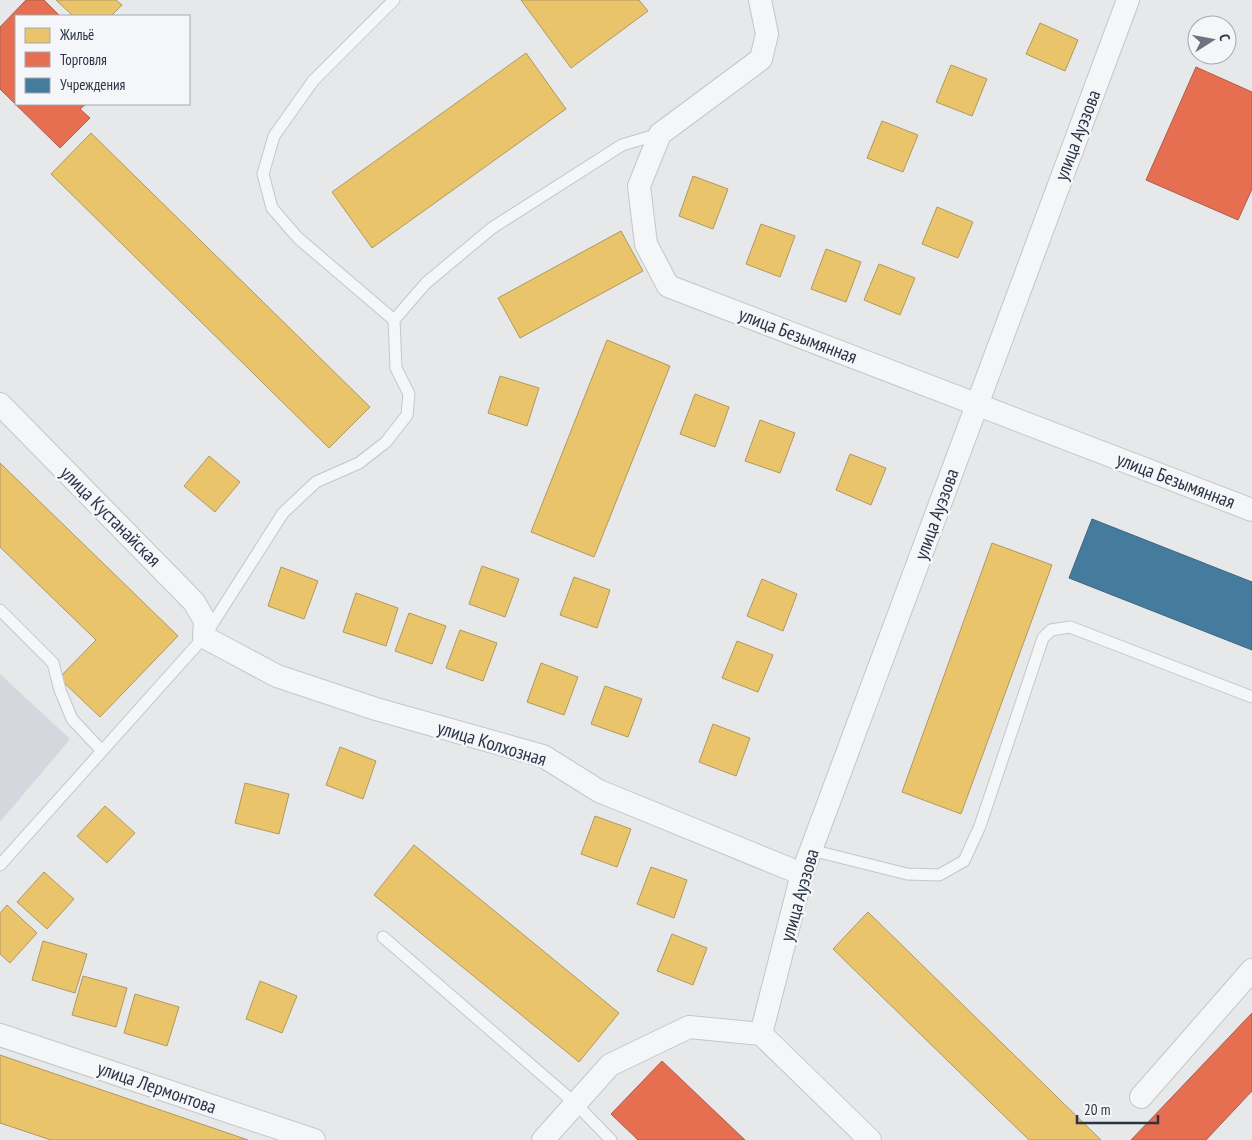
<svg xmlns="http://www.w3.org/2000/svg" width="1252" height="1140" font-family="'PT Sans Narrow',sans-serif">
<rect width="100%" height="100%" fill="#e6e8ea"/>
<!-- built -->
<path fill="#d4d7dd" d="M0,674L70,739L0,822Z"/>
<!-- homes -->
<path fill="#e9c46a" stroke="#b0995f" d="M56,0H116L122,5L111,16H73Z
M521,0H639L648,11L571,68Z
M1040,23L1078,40L1065,71L1026,54Z
M526,53L566,109L372,248L332,192Z
M951,65L987,79L972,116L936,102Z
M882,121L918,135L903,172L867,158Z
M91,133L370,407L329,448L51,174Z
M693,176L728,189L713,229L679,216Z
M937,207L973,222L958,258L922,244Z
M761,224L795,236L780,277L746,264Z
M621,231L643,271L520,338L498,298Z
M826,249L861,262L846,302L811,289Z
M879,264L915,278L900,315L864,300Z
M607,340L670,366L594,557L531,532Z
M500,376L539,388L527,426L488,413Z
M695,394L729,407L715,447L680,434Z
M760,420L795,433L780,473L745,461Z
M850,454L886,468L871,505L836,490Z
M209,456L240,482L215,512L184,486Z
M0,463L178,636L100,717L59,678L96,640L0,547Z
M992,543L1052,565L961,814L902,792Z
M482,566L519,579L505,617L469,604Z
M281,567L318,581L304,619L268,606Z
M574,577L610,590L597,628L560,615Z
M762,579L797,594L783,631L747,616Z
M356,593L398,608L386,646L343,632Z
M409,613L446,626L432,664L395,651Z
M460,630L497,643L483,681L446,668Z
M737,641L773,655L758,692L722,678Z
M541,663L578,677L564,715L527,702Z
M605,686L642,699L628,737L591,724Z
M713,724L750,738L736,776L699,762Z
M340,747L376,761L363,799L326,785Z
M245,783L289,794L279,834L235,823Z
M105,806L135,833L107,863L77,836Z
M595,816L631,829L617,867L581,854Z
M414,845L619,1013L579,1062L374,895Z
M651,867L687,880L674,918L637,904Z
M44,872L74,899L47,929L17,902Z
M7,905L37,933L10,963L0,954V913Z
M868,912L1101,1140H1029L833,949Z
M672,934L707,948L693,985L657,971Z
M43,941L87,954L75,993L32,980Z
M83,976L127,988L116,1027L72,1015Z
M260,981L297,996L282,1033L246,1019Z
M135,994L179,1007L167,1046L124,1033Z
M0,1055L248,1140H51L0,1123Z"/>
<!-- shops -->
<path fill="#e76f51" stroke="#af5d4d" d="M26,0H44L60,16H16V104H86L80,109L90,118L60,148L0,89V27Z
M1196,67L1252,92V189L1238,220L1146,180Z
M1252,1013V1091L1206,1140H1131Z
M662,1061L745,1140H638L611,1114Z"/>
<!-- public -->
<path fill="#457b9d" stroke="#3d6683" d="M1092,519L1252,582V650L1069,578Z"/>
<g fill="none" stroke-linecap="round" stroke-linejoin="round">
<defs>
<path id="lane" d="M394,320L298,238L272,208L263,174L274,136L313,81L394,0
M0,610L53,663L60,690L72,719L102,751
M811,850L907,874L939,875L964,861L980,826L1043,638L1051,630L1070,627L1252,697
M0,865L204,637L283,513L316,482L359,463L386,442L407,415L409,394L396,368L394,320L426,283L492,228L622,145L659,134
M383,937L576,1104L611,1140"/>
<path id="street" d="M760,0L767,34L761,59L660,134L639,186L646,244L668,286L1252,510
M0,404L194,602L205,621L204,637L277,676L376,709L543,756L599,791L802,874
M761,1034L802,874L1128,0
M761,1034L870,1140
M0,1035L314,1140
M1141,1097L1252,970
M543,1140L610,1065L689,1027L761,1034"/>
</defs>
<!-- lane casing -->
<use href="#lane" stroke="#c4c6c8" stroke-width="13"/>
<!-- street casing -->
<use href="#street" stroke="#c4c6c8" stroke-width="24"/>
<!-- lane -->
<use href="#lane" stroke="#f5f6f7" stroke-width="11"/>
<!-- street -->
<use href="#street" stroke="#f5f6f7" stroke-width="22"/>
</g>
<g text-anchor="middle" dominant-baseline="central" stroke-width="5" stroke-linejoin="round" paint-order="stroke">
<!-- street labels -->
<g font-size="19" fill="#2b3445" stroke="#f4f6f9">
<text transform="translate(1077 135) rotate(-69)">улица Ауэзова</text>
<text transform="translate(798 335) rotate(21)">улица Безымянная</text>
<text transform="translate(1176 480) rotate(21)">улица Безымянная</text>
<text transform="translate(936 514) rotate(-70)">улица Ауэзова</text>
<text transform="translate(111 516) rotate(45)">улица Кустанайская</text>
<text transform="translate(492 743) rotate(17)">улица Колхозная</text>
<text transform="translate(799 895) rotate(-74)">улица Ауэзова</text>
<text transform="translate(157 1087) rotate(19)">улица Лермонтова</text>
</g>
</g>
<!-- legend -->
<rect x="15" y="15" width="175" height="90" fill="#f4f6f9" stroke="#a4a8b1"/>
<rect x="25" y="28" width="25" height="15" fill="#e9c46a" stroke="#a4a8b1"/>
<text x="60" y="40" font-size="15" fill="#2b3445">Жильё</text>
<rect x="25" y="52" width="25" height="15" fill="#e76f51" stroke="#a4a8b1"/>
<text x="60" y="65" font-size="15" fill="#2b3445">Торговля</text>
<rect x="25" y="78" width="25" height="15" fill="#457b9d" stroke="#a4a8b1"/>
<text x="60" y="90" font-size="15" fill="#2b3445">Учреждения</text>
<!-- north arrow -->
<g transform="translate(1212 40) rotate(79)"><circle r="24" fill="#f4f6f9" stroke="#a4a8b1"/>
<path d="M0-4L9 19L0 12L-9 19Z" fill="#6c737f"/>
<text y="-8" font-size="14" font-weight="bold" text-anchor="middle" fill="#2b3445">С</text>
</g>
<!-- scale -->
<path d="M1077 1115v8h81v-8" fill="none" stroke="#2b3445" stroke-width="2.5"/>
<text x="1084" y="1115" font-size="15" fill="#2b3445" stroke="#f4f6f9" stroke-width="4" paint-order="stroke">20 m</text>
</svg>
